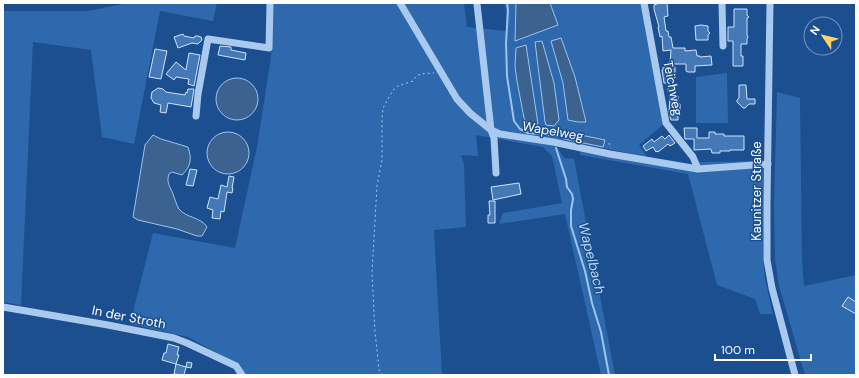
<svg xmlns="http://www.w3.org/2000/svg" width="859" height="378" font-family="'DM Sans',sans-serif">
<rect width="100%" height="100%" fill="#1b4f8f"/>
<!-- green -->
<path fill="#2e69ad" fill-rule="evenodd" d="M128,3H217L213,21L160,11L134,144L102,137L91,50L33,42L21,305L3,302V11H88Z
M273,3H464L467,27L506,31V11L504,3H516L515,41L558,25L550,3H642L665,123L639,145L647,157L564,140L547,143L557,147L564,158L574,159L615,375H601L565,214L499,224L503,213L562,203L552,156L543,147L476,135L478,156L461,155L464,164L466,227L434,230L442,375H244L239,365L188,337L130,324L153,233L235,248L257,147L271,57ZM542,41L554,83L559,120L553,126L535,42Z
M727,73L728,123H696V77Z
M777,92L800,98L802,261L804,286L856,275V375H805L779,286L775,259L774,204Z
M580,151L687,170L699,162L764,161L763,259L765,279L773,314H760L755,299L717,285L688,174L580,155Z"/>
<!-- water -->
<path fill="#3c6290" stroke="#9cc4f0" d="M516,3H550L558,25L515,41Z
M561,38L575,77L586,122H578L568,120L563,83L551,41Z
M542,41L554,83L559,120L554,126L546,125L545,122L535,42Z
M526,45L538,124L528,125L524,118L517,81L515,66L516,48Z
M216 99a21 21 0 1 1 42 0a21 21 0 1 1-42 0Z
M566,132L605,140L603,147L564,139Z
M207 153a21 21 0 1 1 42 0a21 21 0 1 1-42 0Z
M153,135L161,139L188,147C192,159 191,166 182,175L172,172L169,174C166,183 170,186 173,194C175,199 176,204 179,209C186,218 201,217 207,227L202,236H197L177,229L138,220L133,217L145,145Z"/>
<g fill="none" stroke-linecap="round" stroke-linejoin="round">
<!-- stream -->
<path stroke="#9cc4f0" stroke-width="2" d="M507,3L508,10L506,43L507,76L514,121L520,129L528,133L554,135L557,137
M556,148L566,179L567,187L572,194L573,199L571,210V226L585,271L592,303L601,332L609,375"/>
</g>
<!-- building -->
<path fill="#4478b7" stroke="#cfe3fa" d="M660,3H667L668,16L664,17L666,31H668L669,37H671L673,48H685V51L696,50L697,56H700V57L711,56L712,65L695,66V72H688L686,71V64H670L671,50L663,51L662,36L660,37L658,27H659L654,9V5Z
M734,9H747V15L749,17L747,18V35L748,37L747,39V44H741V56H743V66H733V41H728V27H734Z
M701,25L708,26V31L710,33L708,35V40H696L695,26Z
M183,34L184,36L194,38L195,36H198L201,37L202,40L198,44L192,43L178,48L174,37Z
M220,46L231,47V50L246,53L245,60L218,55Z
M155,49L167,51L161,79L149,77Z
M189,53L200,55L194,86L188,84L189,79L176,77L174,80L166,74L176,62L186,70Z
M663,67H675V78H672L673,92H668V83H664L662,70H663Z
M739,85H746L747,99H755V104H749L745,108H743L737,102V100L739,98Z
M158,88L163,89L166,92L185,95L186,92L187,93L188,89H194L191,107L168,103L166,113L160,112L161,105L154,103L151,98L152,92Z
M670,96H678V103L680,104V111L678,112V120H671L669,112Z
M684,128H697V138H709V132H715V134H724V136H744V150H730V151H720V153H712L711,149L694,150V139H685Z
M669,135L675,143L670,146L668,144L658,152L657,151L656,152L653,147L646,151L643,146L652,139L654,142L662,136L665,139Z
M190,169L197,170L193,186L186,185Z
M229,176L234,177L232,188H233L232,193L227,192L224,212L221,211L220,219L212,218L213,210L207,208L210,197L218,199L221,185L227,187Z
M519,183L521,194L493,200L491,187Z
M489,201H495V223H488V215H490Z
M848,297L856,302V314L842,306Z
M168,344L179,347L177,355H179L176,364L162,360L164,353H166Z
M187,362L192,363L191,368L186,367L184,375L174,374L176,364L186,367Z"/>
<g fill="none" stroke-linecap="round" stroke-linejoin="round">
<!-- path -->
<path stroke="#a9c9ee" stroke-width="1" stroke-dasharray="2 3" stroke-linecap="butt" d="M609,143L611,148
M383,375L379,370L375,332L372,273L377,186L382,160V119L383,108L393,90L398,86L413,81C417,72 425,74 434,73"/>
<!-- minor -->
<path stroke="#a9c9ee" stroke-width="7" d="M400,3L457,99L470,113L491,130L500,134L553,142L610,154L698,169L768,164
M644,3L666,123L693,157L698,169
M722,3L723,46
M770,3L767,203V260L772,288L795,375
M477,4L491,130L494,138L496,173
M196,116L198,94L208,39L269,48L270,3
M3,307L108,325L174,338L187,343L236,366L242,375"/>
</g>
<g text-anchor="middle" dominant-baseline="central" stroke-width="3" stroke-linejoin="round" paint-order="stroke">
<!-- street labels -->
<g font-size="13" fill="#fff" stroke="#1b4f8f">
<text transform="translate(673 88) rotate(79)">Teichweg</text>
<text transform="translate(553 131) rotate(10)">Wapelweg</text>
<text transform="translate(756 191) rotate(-90)">Kaunitzer Straße</text>
<text transform="translate(129 317) rotate(11)">In der Stroth</text>
</g>
<!-- water labels -->
<g font-size="14" font-style="italic" fill="#b5d3f5" stroke="#1b4f8f">
<text transform="translate(592 258) rotate(76)">Wapelbach</text>
</g>
</g>
<!-- border -->
<rect width="859" height="378" fill="none" stroke="#ffffff" stroke-width="8"/>
<!-- north arrow -->
<g transform="translate(823 36) rotate(305)"><circle r="19" fill="#1b4f8f" stroke="#7695bc"/>
<path d="M0-3L7 15L0 10L-7 15Z" fill="#ffd166"/>
<text y="-6" font-size="11" font-weight="bold" text-anchor="middle" fill="#ffffff">N</text>
</g>
<!-- scale -->
<path d="M715 354v6h96v-6" fill="none" stroke="#ffffff" stroke-width="2"/>
<text x="721" y="354" font-size="12" fill="#ffffff" stroke="#1b4f8f" stroke-width="3" paint-order="stroke">100 m</text>
</svg>
